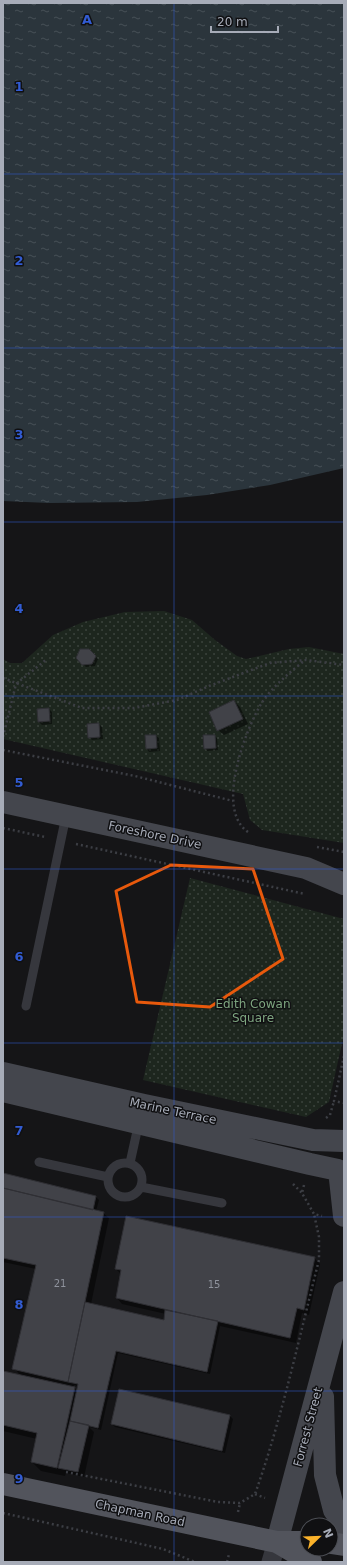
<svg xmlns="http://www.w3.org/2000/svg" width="347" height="1565" font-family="'DejaVu Sans',sans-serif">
<defs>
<pattern id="park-dots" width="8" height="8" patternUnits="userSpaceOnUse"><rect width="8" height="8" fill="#1d261e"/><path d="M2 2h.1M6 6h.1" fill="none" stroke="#3b433d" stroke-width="1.8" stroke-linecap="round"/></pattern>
<pattern id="water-ripples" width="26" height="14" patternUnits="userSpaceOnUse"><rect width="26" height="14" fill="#2b353c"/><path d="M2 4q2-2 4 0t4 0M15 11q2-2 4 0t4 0" fill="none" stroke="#475056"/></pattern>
</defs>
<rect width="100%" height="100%" fill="#151517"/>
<!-- park -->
<path fill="url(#park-dots)" d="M164,611L192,620L215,640L237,656L246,659L289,649L309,647L344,654V843L262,830L250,820L243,794L3,739V659L10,663H22L53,635L83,622L125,612Z
M190,878L344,919V1034L329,1102L306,1117L143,1080Z"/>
<!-- water -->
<path fill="url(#water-ripples)" d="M3,3H344V468L270,485L207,495L137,502L49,503L3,501Z"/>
<!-- shadow -->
<path fill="#0007" fill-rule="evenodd" d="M92,653L98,659L95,666L86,667L83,664Z
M234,701L240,707L248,724L224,735L218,730Z
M49,709L52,712V724L42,725L39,722V710Z
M99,724L102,727L103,739L92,740L89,737Z
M146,736H156L159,738L160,751L149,752L147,749Z
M214,736L217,738L218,750L207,751L205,748Z
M3,1174L96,1197L99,1200L96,1211L103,1213L109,1218L91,1304L165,1321L166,1314L122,1304L117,1298L121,1274L116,1269L314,1258L320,1264L309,1315L302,1313L296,1343L220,1326L210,1374L118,1353L101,1430L89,1427L94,1432L84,1477L66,1473L65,1476L41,1471L32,1462L37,1439L3,1431V1372L21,1376L14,1368L36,1269L3,1262ZM74,1385L78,1386L77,1391L73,1388Z
M120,1390L230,1416L233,1419L225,1453L115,1427L112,1424Z"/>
<!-- building -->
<path fill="#414248" stroke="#2f2f34" d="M80,649H89L96,656L92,664L82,665L76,658Z
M234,700L243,719L217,731L209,712Z
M49,708L50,721L38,722L37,709Z
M99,723L100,737L88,738L87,724Z
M145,735H156L157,748L146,749Z
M203,735H215L216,748L204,749Z
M3,1173L96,1196L93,1210L3,1188Z
M3,1188L104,1212L68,1382L12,1369L36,1265L3,1258Z
M126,1216L315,1257L304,1310L297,1308L290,1338L116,1298L121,1270L115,1269Z
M85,1302L164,1320L165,1310L218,1321L207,1372L116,1351L98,1428L70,1421L78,1384L68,1382Z
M3,1371L75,1387L57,1468L31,1462L37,1433L3,1425Z
M119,1389L230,1415L222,1451L111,1424Z
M70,1421L89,1425L78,1472L58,1468Z"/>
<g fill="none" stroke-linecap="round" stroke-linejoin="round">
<!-- path -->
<path stroke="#3c3e44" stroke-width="2.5" stroke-dasharray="2 3" stroke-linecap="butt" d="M3,678L82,708H134L177,700L209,686L270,663L306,660L344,665
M3,737L16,684L47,659
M3,750L135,776L233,801
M3,828L45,837
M248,832C215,810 245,731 261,704C271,688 290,672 304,661
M76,844L305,894
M317,847L344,852
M344,1056L334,1101L344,1103
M326,1118L330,1115L334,1101
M293,1184L302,1193
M304,1185L302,1193L314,1214L322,1216
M66,1472L218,1502L240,1503L255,1494C282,1418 299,1338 319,1260V1237L314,1214
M255,1494L265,1498
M238,1512L240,1503
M3,1513L163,1549L195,1562
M227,1562L229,1554"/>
<!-- lane -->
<path stroke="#36373d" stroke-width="9" d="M26,1006L66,816
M39,1162L108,1177
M108 1180a17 17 0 1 1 34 0a17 17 0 1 1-34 0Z
M130,1163L139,1122
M141,1187L222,1203"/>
<!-- street -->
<path stroke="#36373d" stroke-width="19" d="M271,1562L277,1542"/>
<!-- secondary -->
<path stroke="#44464d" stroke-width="22" d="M3,802L306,868L344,884
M3,1073L144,1105L313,1140L344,1141
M3,1091L310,1164L338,1170
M340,1179L344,1216
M323,1397L325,1475L334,1510L344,1524
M277,1542L344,1292"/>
<!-- primary -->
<path stroke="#52545c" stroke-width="22" d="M3,1484L277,1542H307
M277,1542L311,1562
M331,1543L344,1545"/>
</g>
<!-- marked area -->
<path fill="none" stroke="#e8590c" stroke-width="3" stroke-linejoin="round" d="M171,865L253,869L283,959L210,1007L137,1002L116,891Z"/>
<!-- grid -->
<path fill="none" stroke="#325cd3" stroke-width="1" stroke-opacity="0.55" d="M174,3V1562M3,174H344M3,348H344M3,522H344M3,696H344M3,869H344M3,1043H344M3,1217H344M3,1391H344"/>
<g text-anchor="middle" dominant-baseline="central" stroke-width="3" stroke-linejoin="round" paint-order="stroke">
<!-- number labels -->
<g font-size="10" fill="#8e929c">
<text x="60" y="1283">21</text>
<text x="214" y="1284">15</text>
</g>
<!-- street labels -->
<g font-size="12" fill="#a7acb8" stroke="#101012">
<text transform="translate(155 835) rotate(12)">Foreshore Drive</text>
<text transform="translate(173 1111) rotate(12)">Marine Terrace</text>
<text transform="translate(308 1427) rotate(-75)">Forrest Street</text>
<text transform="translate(140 1513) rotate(12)">Chapman Road</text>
</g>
<!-- park labels -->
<g font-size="12" fill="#7da47f" stroke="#101012">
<text x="253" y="1004">Edith Cowan<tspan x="253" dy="14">Square</tspan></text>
</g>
</g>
<g font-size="13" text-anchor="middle" font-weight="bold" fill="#325cd3" stroke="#101012" stroke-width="3" stroke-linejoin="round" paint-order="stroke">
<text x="87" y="24">A</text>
<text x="19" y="91">1</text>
<text x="19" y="265">2</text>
<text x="19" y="439">3</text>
<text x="19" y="613">4</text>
<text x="19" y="787">5</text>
<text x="19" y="961">6</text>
<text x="19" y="1135">7</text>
<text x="19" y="1309">8</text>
<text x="19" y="1483">9</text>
</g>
<!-- border -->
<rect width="347" height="1565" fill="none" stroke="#a7acb8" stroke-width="8"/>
<!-- north arrow -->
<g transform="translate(319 1537) rotate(67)"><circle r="19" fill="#101012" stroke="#4c4e54"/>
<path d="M0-3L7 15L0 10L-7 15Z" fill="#fbb22a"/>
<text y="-6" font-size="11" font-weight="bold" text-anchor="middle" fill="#a7acb8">N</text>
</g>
<!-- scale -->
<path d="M211 26v6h67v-6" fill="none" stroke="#a7acb8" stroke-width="2"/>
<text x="217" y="26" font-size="12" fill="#a7acb8" stroke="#101012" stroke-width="3" paint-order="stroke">20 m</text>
</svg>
